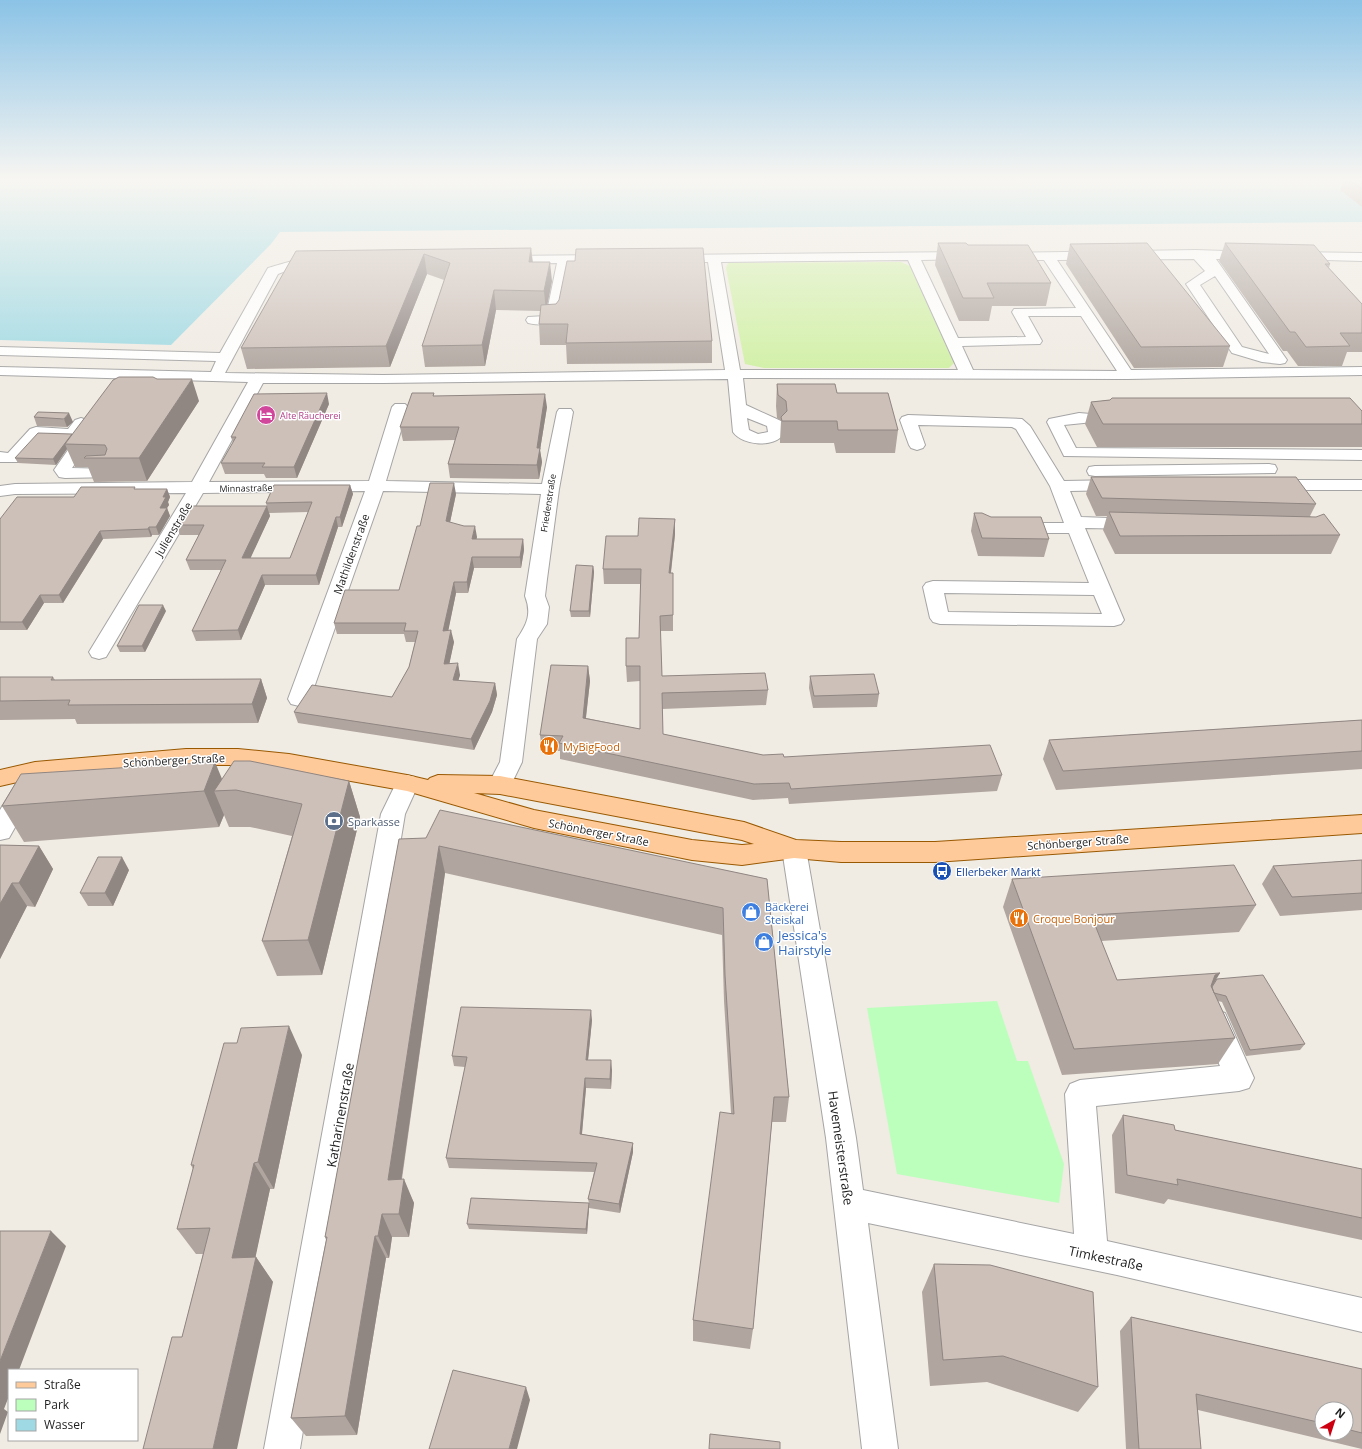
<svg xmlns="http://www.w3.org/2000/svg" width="1362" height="1449" font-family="'Open Sans',sans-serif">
<rect width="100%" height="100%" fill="#f0ebe3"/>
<!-- grass -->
<path fill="#d0f0a4" d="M901,262L910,266L954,363L949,368H764L745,364L726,268L728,263Z"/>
<!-- park -->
<path fill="#bcffbc" d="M997,1001L1017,1061H1028L1064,1164L1059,1203L897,1174L867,1008Z"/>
<!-- water -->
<path fill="#9fd9e3" d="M0,180H1362V222L280,232L271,244L171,345L0,340Z"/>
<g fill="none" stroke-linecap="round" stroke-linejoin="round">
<defs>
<path id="minor" d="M1196,250L1254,252L1256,255L1254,258L1250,259H1216L1287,360L1285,363L1280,364L1262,362L1232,353L1186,284L1205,271L1194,259L1057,260L1131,370L1362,367V375L1127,379L743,378L746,405L781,421L783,424L784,434C774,448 743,446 733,432L728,379L383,383H263L209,482L369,481L392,407L395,404H405L408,407L386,481L542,484L557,412L559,409H571L573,412L559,489L547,579L545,596L549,607L547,624L537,639L522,762L508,791L500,794L492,791L488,785L500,762L517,639C527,624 532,614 525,596L541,494L383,491L310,699L307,704L299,706L291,704L288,699L365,491L203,493L109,652L106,657L99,659L92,657L89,652L186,493L15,494L0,496V486L15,484L192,482L248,382L0,375V367L211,372L216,361L0,355V347L220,353L268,268C279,265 317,252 324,262L322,265L291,269L278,274L225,373L383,375L725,370L708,262H671L669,259L675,255L966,252L970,253L972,256L970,259L921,260L958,338L1026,337L1012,312L1014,309L1076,308L1044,260H1005L1001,259L999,256L1001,253ZM908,260L958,370H740L721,262ZM1215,276L1269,354L1242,347L1200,285ZM1028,316H1081L1117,371L973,370L962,346L1040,344L1042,341ZM747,418L767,426L768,432L758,434L749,430Z
M1293,252L1362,253V261L1289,259L1287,256Z
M604,255L610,259L608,262L570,263L559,320L557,323C548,325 537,325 528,323L526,320L528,317L546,316L557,263L503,264L497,260L503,256Z
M1079,413L1103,415L1105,418L1103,421L1064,425L1076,448L1362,450V460L1064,456L1047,422L1049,419Z
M908,415L1022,419L1030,426L1064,481L1119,480L1125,481L1128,485L1125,489L1119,490L1070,491L1081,517L1136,519L1142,520L1145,524L1142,528L1136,529L1085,528L1124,620L1121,624L1114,626L940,624L933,622L930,618L923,587L926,583L933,581L1089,583L1069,533H1015L1009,532L1006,528L1009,524L1015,523H1064L1050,486L1016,429L1012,427L918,425L925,445L923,448L917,450L911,448L909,445L900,420L902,417ZM944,593L1094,595L1102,614L948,612Z
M81,418L87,420L89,423L84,429L95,430L97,433L72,468L113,469L115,473L113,477L65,478L59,477L54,470L77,437L72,439L40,437L18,462H0V452L8,453L30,429L36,427L68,429L75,420Z
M1269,464L1275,465L1277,469L1275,473L1095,476L1089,475L1087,471L1089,467L1095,466Z
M1271,480H1362V490H1271L1265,489L1262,485L1265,481Z
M407,775L415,777L419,783L405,814L300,1449H264L381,814L399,777Z
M24,781L32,784L36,790L9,838L0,840V810L16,784Z
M794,840L803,842L806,849L856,1138L863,1190L1074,1234L1065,1094L1070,1084L1080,1080L1220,1066L1201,1022L1205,1013L1215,1010L1225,1013L1229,1022L1254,1078L1249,1088L1239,1091L1096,1106L1107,1241L1362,1298V1332L1117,1275L868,1223L898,1449H862L826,1138L782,849L785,842Z"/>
<path id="major" d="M186,749H238L289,754L407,775L428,780L430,778L438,775L500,776L744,822L796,840L841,842H935L1362,815V833L935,862H841L794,858L742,865L692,860L534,828L407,791L289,770L238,765H186L35,778L0,786V770L35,762ZM474,793L500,794L742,840L754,844L742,845L692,840L534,810Z"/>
</defs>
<!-- minor casing -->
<use href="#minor" stroke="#a5a5a5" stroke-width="2"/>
<!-- major casing -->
<use href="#major" stroke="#995900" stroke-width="2"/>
<!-- minor -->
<use href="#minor" fill="#fff" fill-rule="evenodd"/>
<!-- major -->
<use href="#major" fill="#ffca9a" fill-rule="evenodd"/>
</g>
<!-- wall -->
<path fill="#b0a59f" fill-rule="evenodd" d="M1344,180H1362V207L1340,190Z
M938,243L968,245L1051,283L1046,306H992L989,321H959L935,265Z
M1225,243L1330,264L1329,268L1362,304V352H1347L1342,366H1298L1287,351H1283L1219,261Z
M1070,244L1230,346L1223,367L1134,368L1066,264Z
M531,248L533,262L552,281L547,305L712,341V363L567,364L566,345H540L539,324L541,311L496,310L485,366L425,367L422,346L444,280L427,274L390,367L247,369L241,348L296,251Z
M777,384L837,393L898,430L895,453H836L834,443H780V440L781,421L777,418L776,406Z
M434,396L547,407L540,450L542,462L539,479L450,478L448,464L455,440L403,441L400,427Z
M1110,400L1362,411V447H1097L1085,424L1091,402Z
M199,401L147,481L94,482L88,467H75L67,449L56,465L18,463L15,458L72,434Z
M329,404L297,478H266L264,474H225L221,463L233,443L231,437Z
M38,412L73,422L67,427L37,426L34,417Z
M1091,477L1316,504L1310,516L1340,535L1331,554H1115L1103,530L1107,516H1096L1086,494Z
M350,485L353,494L342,527H338L319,585H265L241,640L196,641L192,631L221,570H190L186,560L199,535H180L176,525L267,506L270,516L250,558H290L308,512L269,513L266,503Z
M136,489H167L170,497L168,502L169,505L167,508L170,516L159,535H152L151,537L103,539L63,603H44L27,630H0V519L74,497Z
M456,494L450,522L477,537L476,539H523L524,550L521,568H474L468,593H456L448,630L454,642L449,664L460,675L458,681L495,683L497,695L492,712L474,750L298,723L294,712L392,697L409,667L415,642H406L404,634H337L334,623L399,590L420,526Z
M974,513L1049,539L1044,557L978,556L971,531Z
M675,519V534L671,573H673V631H660L662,676L768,690L766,705L662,709L663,734L763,755L1002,775L997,791L789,804L788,798L753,800L560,759V751L542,750L540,735L588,666L590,681L586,718L640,729V681L627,682L626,666L639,638L641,584H604L603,569L638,536Z
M593,566L594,572L590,617H571L570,611Z
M166,611L145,652H120L117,646Z
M810,676L879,694L877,707L813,708L809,688Z
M0,677H53L55,680L261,679L267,698L258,723L77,724L75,719L0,720Z
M1362,720V769L1056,790L1043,759L1049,740Z
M222,779L349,781L360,817L322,975L277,976L262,941L292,836L250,827H229L224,815L219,827L24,842L2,806Z
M399,839L767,879L789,1097L786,1122H772L753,1329L750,1349L693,1341V1320L731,1113L724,1001L722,935L445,873L402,1179L414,1203L409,1237H392L389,1258H386L357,1435L306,1436L291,1418L326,1240L325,1237Z
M0,845L39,846L53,869L35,907L27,906L0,959Z
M1362,860V910L1280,916L1262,884L1273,866Z
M129,870L113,906H88L80,893Z
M1012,879L1256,905L1239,932L1101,941L1117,980L1217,979L1305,1044L1300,1050L1246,1056L1222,1002L1218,1001L1235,1038L1218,1064L1062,1075L1003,907Z
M592,1020L588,1060L612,1070L611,1089L586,1088L582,1134L633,1143V1152L620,1213L589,1208L587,1234L469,1229L467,1224L589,1203L588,1199L594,1172L449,1168L446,1158L465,1067L454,1066L452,1056Z
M302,1055L274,1189H270L255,1257H256L273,1282L182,1337L203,1254H196L177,1229L193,1169L191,1165Z
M1123,1115L1175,1130L1362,1169V1240L1168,1199L1164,1204L1115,1193L1112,1135Z
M934,1264L1098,1387L1078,1412L987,1382L930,1386L922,1292Z
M1131,1317L1362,1369V1449L1198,1410L1201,1449H1126L1120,1331ZM1322,1409H1346V1433H1322Z"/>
<!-- shaded-wall -->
<path fill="#908682" d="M531,248L533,268L529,262Z
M424,254L427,274L390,367L386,346Z
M550,262L552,281L546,311L544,291Z
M494,290L496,310L485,366L482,345Z
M192,379L199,401L147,481L139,458Z
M327,393L329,404L297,478L294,467Z
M545,394L547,407L540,450L542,462L539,479L537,465V448Z
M69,413L73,422L67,427L64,419Z
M72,434L65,444L67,449L56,465L53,459Z
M454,483L456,494L448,532L446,521Z
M350,485L353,494L342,527L340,517Z
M167,489L170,497L168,502L169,505L167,508L170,516L159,535L156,527L163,497Z
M267,506L270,516L246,568L242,558Z
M336,517L338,527L319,585L316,575Z
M675,519V534L669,588V573Z
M475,526L477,537L474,550L472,539Z
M149,527L152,535L151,537L148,529Z
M100,531L103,539L63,603L59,595Z
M523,539L524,550L521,568L520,557Z
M472,557L474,568L468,593L467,582Z
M593,566L594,572L590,617L589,611Z
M262,575L265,585L241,640L238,630Z
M454,582L456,593L446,642L443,631Z
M40,595L44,603L27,630L22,622Z
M163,605L166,611L145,652L142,646Z
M451,630L454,642L447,675L444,664Z
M458,663L460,675L455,692L453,680Z
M588,666L590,681L584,733L583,718Z
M261,679L267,698L258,723L252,704Z
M495,683L497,695L492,712L474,750L471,739Z
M215,762L227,791H214L224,815L219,827L204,791Z
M349,781L360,817L322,975L308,940Z
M39,846L53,869L35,907L19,883Z
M439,846L445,873L398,1203L388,1180Z
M122,857L129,870L113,906L105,893Z
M12,883L27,906L0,959V904Z
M1220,973L1204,1000L1215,975Z
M591,1010L592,1020L587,1070L586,1060Z
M289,1026L302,1055L274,1189L258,1162Z
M611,1060L612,1070L611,1089L610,1079Z
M585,1078L586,1088L581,1143L580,1134Z
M633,1143V1152L620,1213L619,1204Z
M254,1163L270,1189L250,1283L232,1258Z
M404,1179L414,1203L409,1237L399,1214Z
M589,1203V1208L587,1234L586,1229Z
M382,1214L392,1237L389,1258L378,1236Z
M51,1231L66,1246L19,1370H9V1396L4,1409L8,1412L0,1434V1361Z
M375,1236L386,1258L357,1435L345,1416Z
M256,1257L273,1282L237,1449H213Z
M526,1387L530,1400L517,1449H509Z"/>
<!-- building -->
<path fill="#cdc0b9" stroke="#908682" d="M1350,180H1362V189Z
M938,243H966L968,245H1028L1051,283H987L994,298H963Z
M1147,243L1230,346L1141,347L1070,244Z
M1225,243L1314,245L1330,264H1325L1362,304V333H1340L1350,346L1306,347L1295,332H1290Z
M531,248L529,262H550L544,291L494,290L482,345L422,346L450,263L424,254L386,346L241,348L296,251Z
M703,248L712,341L566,343L568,324H539L541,305L556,304L559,300L567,261H575L576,249Z
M119,377H153L157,379H192L139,458H84L86,456L105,455L107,449L105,445L65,444L113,380Z
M777,384H835L837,393H888L898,430H838L837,421H782L781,417L787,411L786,401L778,395Z
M327,393L294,467H262L265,463H221L236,437H231L254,394Z
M412,393H434L433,396L545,394L537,448H540L537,465L448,464L459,427H400Z
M1112,398H1350L1362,411V424H1103L1091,402L1110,400Z
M38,412L69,413L64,419L34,417Z
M38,433L72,434L53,459L15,458Z
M1091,477H1296L1316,504L1102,498Z
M430,483H454L446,521L464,526H475L472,539H523L520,557H472L467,582H454L443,631L451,630L444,664L458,663L453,680L495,683L490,701L471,739L294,712L312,685L392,697L409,667L418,631H404L406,623H334L345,590H399L417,526H420Z
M274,485H350L340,517H336L316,575H262L238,630L192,631L226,560H186L204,525H176L188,506H267L242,558H290L312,502L266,503Z
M81,487H135L134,489H167L163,497H166L160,508H167L156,527H149L148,529L100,531L59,595H40L22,622H0V519L17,497H74Z
M1109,512L1316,517L1324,514L1340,535L1120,536Z
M974,513H982L991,517H1041L1049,539L982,538Z
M639,518L675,519L669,573H673V615L660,616L662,676L765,673L768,690L662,693L663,734L763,755L783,754L784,757L990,745L1002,775L791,789L789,783L754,784L559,743L563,736L540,735L551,665L588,666L583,718L640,729V666H626V638H639L641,569H603L606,536H638Z
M576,565L593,566L589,611H570Z
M139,605H163L142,646H117Z
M874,674L879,694L814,696L810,676Z
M0,677H53L51,680L261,679L252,704L68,705L70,700L0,701Z
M1362,720V751L1063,771L1049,740Z
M234,761H250L349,781L308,940L262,941L302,804L236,790L214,791Z
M215,762L204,791L2,806L21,774Z
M440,810L767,879L789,1097H774L753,1329L693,1320L720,1112L734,1114L725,975L723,908L439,846L388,1180L404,1179L399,1214H382L378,1236H375L345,1416L291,1418L327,1237H325L399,839L426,838Z
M0,845L39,846L19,883H12L0,904Z
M98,857H122L105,893H80Z
M1362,860V893L1292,897L1273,866Z
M1234,865L1256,905L1091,915L1117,980L1220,973L1215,975L1211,986L1235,1038L1074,1049L1012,879Z
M1263,975L1305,1044L1250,1050L1226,996L1214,993L1212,987L1217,979Z
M461,1007L591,1010L586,1060H611L610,1079L585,1078L580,1134L633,1143L619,1204L588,1199L597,1163L446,1158L467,1057L452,1056Z
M289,1026L258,1162L254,1163L232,1258L256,1257L213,1449H143L172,1337H182L210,1228L177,1229L194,1165H191L224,1043H237L241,1028Z
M1123,1115L1174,1125L1175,1130L1362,1169V1218L1177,1179L1178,1185L1127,1175Z
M471,1198L589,1203L586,1229L467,1224Z
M0,1231H51L0,1361Z
M934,1264L990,1265L1093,1292L1098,1387L1003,1356L943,1360Z
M1131,1317L1362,1369V1433L1346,1429V1409H1322V1423L1196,1394L1201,1449H1139Z
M453,1370L526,1387L509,1449H429Z
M710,1434L780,1442V1449H709Z"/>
<!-- sky -->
<linearGradient id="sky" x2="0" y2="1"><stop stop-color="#8bc3e6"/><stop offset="0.47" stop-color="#f8f6f2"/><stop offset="1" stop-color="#f8f6f2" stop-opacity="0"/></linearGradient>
<rect width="1362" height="383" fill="url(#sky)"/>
<!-- icons -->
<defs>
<symbol id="hotel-disc" viewBox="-11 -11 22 22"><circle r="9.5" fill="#d1479c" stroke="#fff"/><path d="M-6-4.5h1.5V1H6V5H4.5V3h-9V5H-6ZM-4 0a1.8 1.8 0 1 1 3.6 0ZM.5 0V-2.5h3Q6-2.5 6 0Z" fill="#fff"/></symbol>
<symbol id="restaurant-disc" viewBox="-11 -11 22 22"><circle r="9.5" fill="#e8710a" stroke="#fff"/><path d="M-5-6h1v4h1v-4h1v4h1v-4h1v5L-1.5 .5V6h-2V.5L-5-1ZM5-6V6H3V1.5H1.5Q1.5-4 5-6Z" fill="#fff"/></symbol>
<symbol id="bank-disc" viewBox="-11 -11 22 22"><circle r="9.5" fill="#5c6f8a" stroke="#fff"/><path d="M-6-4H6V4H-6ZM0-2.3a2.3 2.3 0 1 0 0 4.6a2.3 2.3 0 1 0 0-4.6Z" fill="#fff"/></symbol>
<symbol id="bus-disc" viewBox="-11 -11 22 22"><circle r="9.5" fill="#1a4fb4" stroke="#fff"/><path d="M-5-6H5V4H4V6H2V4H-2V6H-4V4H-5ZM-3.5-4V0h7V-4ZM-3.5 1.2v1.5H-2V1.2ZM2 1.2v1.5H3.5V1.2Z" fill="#fff"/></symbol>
<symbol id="shop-disc" viewBox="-11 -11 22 22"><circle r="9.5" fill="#3f7fe0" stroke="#fff"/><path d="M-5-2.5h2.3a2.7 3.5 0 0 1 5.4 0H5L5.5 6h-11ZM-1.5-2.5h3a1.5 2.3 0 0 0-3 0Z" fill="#fff"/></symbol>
</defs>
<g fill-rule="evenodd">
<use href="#hotel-disc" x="255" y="404" width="22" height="22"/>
<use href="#restaurant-disc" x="538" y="735" width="22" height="22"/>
<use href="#bank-disc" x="323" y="810" width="22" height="22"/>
<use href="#bus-disc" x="931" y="860" width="22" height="22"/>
<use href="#shop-disc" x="740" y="901" width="22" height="22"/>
<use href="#restaurant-disc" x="1008" y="907" width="22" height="22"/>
<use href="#shop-disc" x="753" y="931" width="22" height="22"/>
</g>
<g text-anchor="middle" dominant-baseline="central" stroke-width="3" stroke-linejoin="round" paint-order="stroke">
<!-- far-hotel labels -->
<g font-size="9" fill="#b23c85" stroke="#fff" text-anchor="start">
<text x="280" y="415">Alte Räucherei</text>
</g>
<!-- far-street labels -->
<g font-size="9" fill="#1e1e1e" stroke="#fff">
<text transform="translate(246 488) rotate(-1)">Minnastraße</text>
<text transform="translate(548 503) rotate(-81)">Friedenstraße</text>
</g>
<!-- street labels -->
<g font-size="11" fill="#1e1e1e" stroke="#fff">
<text transform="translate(173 529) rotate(-59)">Julienstraße</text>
<text transform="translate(351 554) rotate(-70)">Mathildenstraße</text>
<text transform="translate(174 760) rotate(-3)">Schönberger Straße</text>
<text transform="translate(599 832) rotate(11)">Schönberger Straße</text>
<text transform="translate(1078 842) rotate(-4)">Schönberger Straße</text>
</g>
<!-- food labels -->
<g font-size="11" fill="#c56008" stroke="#fff" text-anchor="start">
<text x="563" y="746">MyBigFood</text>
<text x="1033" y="918">Croque Bonjour</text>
</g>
<!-- service labels -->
<g font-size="11" fill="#4e5e75" stroke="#fff" text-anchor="start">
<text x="348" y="821">Sparkasse</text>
</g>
<!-- transit labels -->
<g font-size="11" fill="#164399" stroke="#fff" text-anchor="start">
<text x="956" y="871">Ellerbeker Markt</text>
</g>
<!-- shop labels -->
<g font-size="11" fill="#366cbe" stroke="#fff" text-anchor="start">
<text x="765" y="906">Bäckerei<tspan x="765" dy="13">Steiskal</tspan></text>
</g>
<!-- near-shop labels -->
<g font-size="13" fill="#366cbe" stroke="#fff" text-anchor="start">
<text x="778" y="935">Jessica's<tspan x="778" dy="15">Hairstyle</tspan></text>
</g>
<!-- near-street labels -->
<g font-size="13" fill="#1e1e1e" stroke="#fff">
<text transform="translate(340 1115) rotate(-80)">Katharinenstraße</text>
<text transform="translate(841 1148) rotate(82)">Havemeisterstraße</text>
<text transform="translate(1106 1258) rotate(12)">Timkestraße</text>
</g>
</g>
<!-- legend -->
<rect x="8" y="1369" width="130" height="72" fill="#ffffff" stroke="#a5a5a5"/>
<rect x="16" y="1382" width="20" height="6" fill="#ffca9a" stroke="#a5a5a5"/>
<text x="44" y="1389" font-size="12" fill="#1e1e1e">Straße</text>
<rect x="16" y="1399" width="20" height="12" fill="#bcffbc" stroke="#a5a5a5"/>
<text x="44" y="1409" font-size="12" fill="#1e1e1e">Park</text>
<rect x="16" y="1419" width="20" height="12" fill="#9fd9e3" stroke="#a5a5a5"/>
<text x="44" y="1429" font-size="12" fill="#1e1e1e">Wasser</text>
<!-- north arrow -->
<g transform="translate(1334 1421) rotate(39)"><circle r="19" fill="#ffffff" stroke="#a5a5a5"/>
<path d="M0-3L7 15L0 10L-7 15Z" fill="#cd0012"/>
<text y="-6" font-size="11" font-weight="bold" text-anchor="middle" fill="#1e1e1e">N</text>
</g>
</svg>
